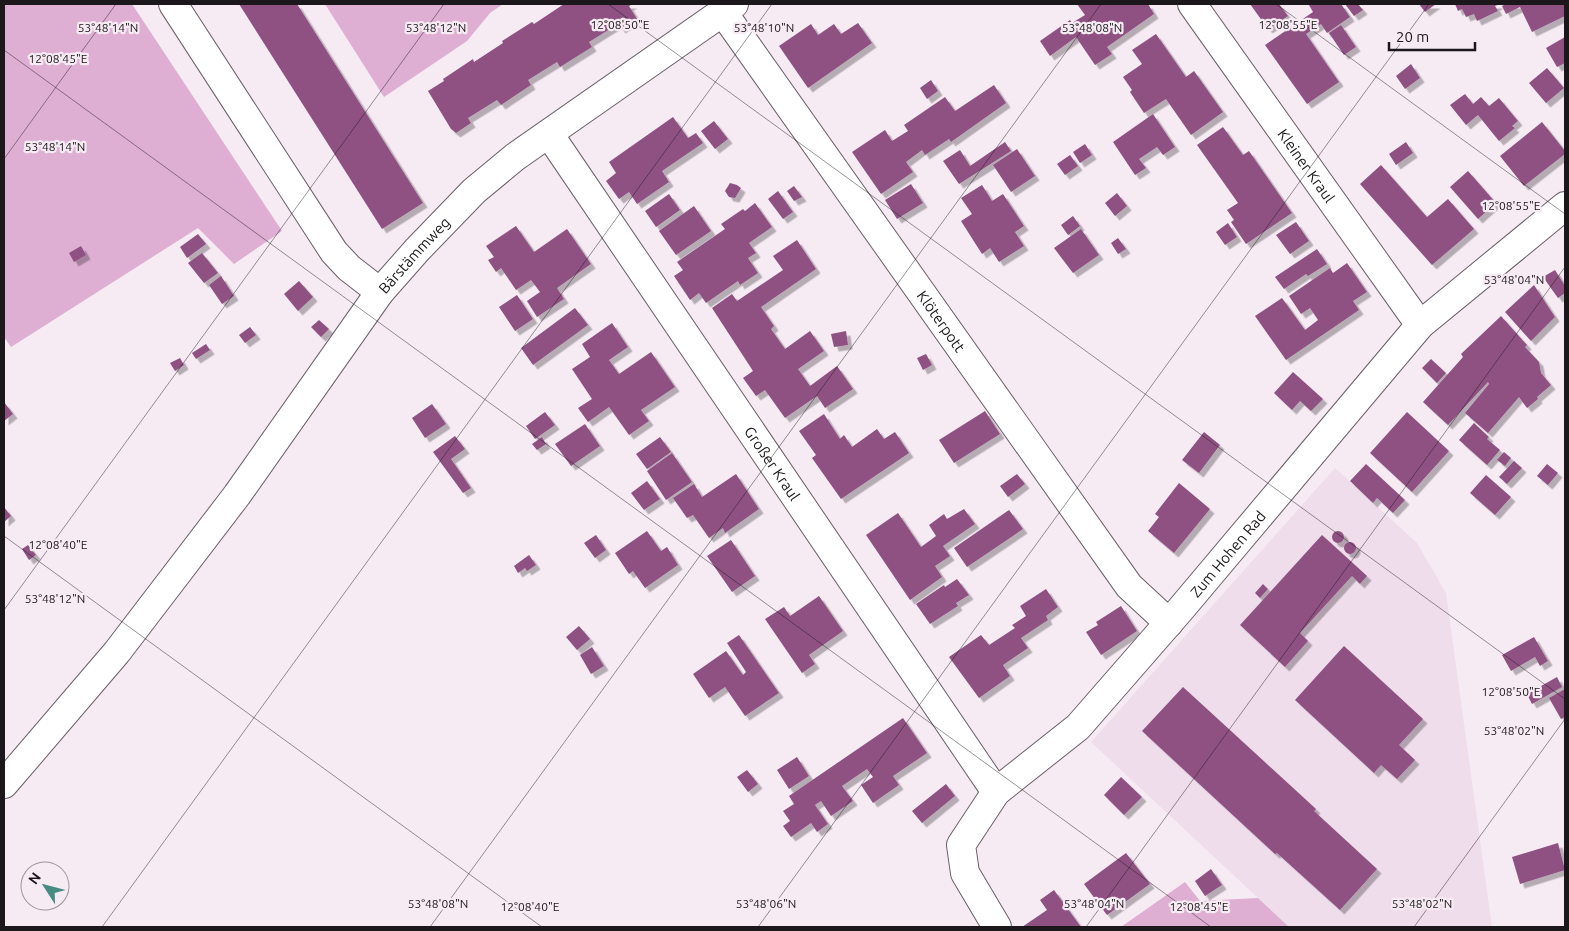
<svg xmlns="http://www.w3.org/2000/svg" width="1569" height="931" font-family="Ubuntu,sans-serif">
<defs>
<filter id="shadow"><feDropShadow dx="4.5" dy="4.5" stdDeviation="0" flood-color="#0004"/></filter>
</defs>
<rect width="100%" height="100%" fill="#f6eaf3"/>
<!-- built -->
<path fill="#f0ddeb" d="M1335,468L1417,543L1446,593L1492,927H1289L1091,742Z"/>
<!-- green -->
<path fill="#deaed3" d="M4,4H132L282,231L234,264L198,228L11,347L4,337Z
M325,4H503L490,13L467,41L384,97Z
M1185,882L1200,901L1258,898L1289,927H1121Z"/>
<!-- building -->
<path fill="#8e5182" filter="url(#shadow)" d="M239,4H297L423,203L382,229Z
M564,4H633L629,6L637,19L621,29L618,24L589,42L592,47L560,67L557,62L528,80L531,85L501,105L497,100L468,118L471,123L456,133L451,129L428,91L444,81L443,79L473,59L474,62L503,43L502,41L532,22L534,24Z
M1077,4H1148L1154,14L1107,47L1112,54L1095,65L1076,37L1050,56L1040,41L1070,20L1072,23L1085,15Z
M1250,4H1279L1288,16L1268,29Z
M1312,4H1341L1350,17L1327,33L1321,24L1306,34L1339,82L1307,104L1265,45L1313,12L1309,5Z
M1345,4H1358L1363,10L1354,16Z
M1419,4H1436L1425,12Z
M1455,4H1500L1495,6L1498,11L1477,21L1474,14L1466,17L1462,9L1458,11Z
M1506,4H1565V16L1532,32L1520,7L1506,14L1502,6Z
M858,23L872,43L808,88L779,46L811,24L818,35L834,24L841,34Z
M1341,25L1356,47L1344,55L1329,33Z
M1156,34L1186,77L1194,71L1223,112L1191,135L1166,99L1144,113L1130,92L1132,90L1123,77L1142,64L1132,50Z
M1565,37V63L1557,67L1546,48Z
M1411,64L1420,78L1405,89L1396,76Z
M1547,68L1564,88L1546,103L1529,83Z
M931,80L938,91L927,99L920,88Z
M994,85L1006,103L951,142L949,139L925,155L922,150L906,162L913,172L881,194L852,152L885,130L892,141L908,131L904,125L945,97L955,111Z
M1465,94L1473,104L1481,97L1489,106L1499,98L1518,121L1512,126L1515,128L1499,141L1478,115L1466,125L1450,105Z
M1153,114L1175,147L1163,155L1157,147L1139,159L1146,168L1135,175L1113,142Z
M673,117L688,138L696,133L703,143L662,171L669,182L637,204L629,192L619,199L606,181L616,173L609,162Z
M714,121L728,139L715,149L701,131Z
M1542,122L1565,151V154L1524,186L1500,156Z
M1223,127L1243,155L1249,151L1292,213L1246,244L1231,222L1234,220L1227,210L1238,203L1197,145Z
M1005,142L1011,151L959,184L943,161L960,150L970,166Z
M1406,142L1413,153L1396,165L1389,154Z
M1085,144L1092,155L1080,163L1073,152Z
M1017,149L1035,176L1011,192L993,165Z
M1070,155L1078,166L1065,175L1057,164Z
M1381,165L1427,217L1448,199L1474,229L1432,265L1360,184Z
M1468,171L1496,203L1478,219L1450,187Z
M730,183L737,185L741,188L735,198L729,197L725,191Z
M911,184L923,203L897,219L885,200Z
M982,185L992,201L1003,194L1024,226L1015,232L1024,246L999,262L990,248L982,254L961,221L972,214L961,198Z
M794,186L802,197L794,201L787,191Z
M778,191L793,212L783,219L768,199Z
M1117,193L1127,206L1115,216L1105,203Z
M669,194L680,210L656,227L645,211Z
M755,203L772,227L749,243L756,253L748,258L758,273L740,285L738,281L706,303L699,293L690,300L674,276L683,270L677,262L725,229L721,224L743,209L745,211Z
M694,206L711,231L676,255L659,231Z
M1073,216L1080,226L1068,235L1061,225Z
M1296,222L1309,241L1290,254L1276,235Z
M1228,223L1237,237L1225,245L1216,232Z
M516,226L534,252L567,229L591,264L557,288L564,299L537,317L527,301L540,292L531,280L516,290L501,268L496,272L488,260L494,257L486,246Z
M1081,229L1099,255L1073,273L1054,248Z
M198,234L206,244L187,258L180,247Z
M1118,238L1126,249L1118,254L1111,243Z
M797,240L816,269L761,307L774,326L771,329L785,349L810,331L824,351L798,369L810,386L837,366L853,389L825,408L817,396L785,418L765,390L756,396L743,378L753,371L712,308L732,294L737,301L783,270L773,256Z
M81,246L86,255L74,262L69,253Z
M1317,249L1327,264L1308,276L1306,274L1284,289L1275,277Z
M202,253L218,273L204,283L188,263Z
M1347,263L1367,292L1353,301L1359,310L1286,360L1255,316L1282,298L1305,330L1318,320L1310,308L1301,314L1289,296L1330,268L1333,273Z
M1555,270L1565,286V293L1558,298L1543,277Z
M221,276L234,296L222,304L209,285Z
M299,281L313,297L298,311L284,294Z
M1534,285L1555,317L1531,341L1505,312Z
M517,295L533,319L515,331L499,307Z
M575,308L588,325L533,365L521,348Z
M1501,316L1527,345L1525,347L1539,362L1541,373L1551,385L1537,397L1538,399L1527,408L1519,397L1488,433L1465,413L1489,384L1488,382L1448,425L1423,402L1463,357L1461,354Z
M319,320L329,329L321,337L311,327Z
M612,323L628,347L609,360L619,374L651,352L675,387L641,410L649,421L629,435L609,407L588,422L578,408L592,399L572,369L590,357L582,344Z
M250,327L256,335L245,343L239,335Z
M846,331L848,345L834,347L831,334Z
M206,344L210,350L196,359L192,353Z
M926,354L932,365L923,370L917,358Z
M180,358L184,365L175,371L170,363Z
M1431,359L1446,373L1437,383L1422,368Z
M1293,372L1323,399L1311,411L1300,401L1292,410L1274,393Z
M4,402L13,414L4,421Z
M432,404L446,424L425,438L412,418Z
M985,411L1000,434L954,463L939,440Z
M545,412L555,425L535,439L526,426Z
M1407,412L1449,451L1412,492L1370,453Z
M824,414L840,439L844,435L852,447L877,429L884,439L895,432L909,453L841,499L812,458L816,455L799,431Z
M1474,423L1489,437L1487,439L1500,450L1487,465L1459,440Z
M585,424L600,446L571,466L555,444Z
M1204,432L1220,445L1199,473L1182,460Z
M455,436L465,449L451,459L471,488L463,493L433,452Z
M542,437L546,444L537,450L532,444Z
M660,437L671,452L647,469L636,454Z
M1504,452L1511,458L1505,466L1497,460Z
M672,453L692,482L666,500L647,471Z
M1514,461L1522,468L1507,484L1499,477Z
M1366,464L1405,500L1393,513L1377,498L1373,503L1350,481Z
M1547,464L1558,473L1548,485L1537,476Z
M736,474L759,509L725,533L723,528L709,538L693,515L687,518L673,498L694,484L702,497Z
M1017,474L1025,484L1008,497L1000,486Z
M1486,475L1511,497L1495,515L1470,493Z
M647,481L660,499L644,510L631,493Z
M1179,483L1210,509L1174,553L1148,531L1159,517L1155,514Z
M4,507L11,516L4,522Z
M964,509L975,524L943,546L950,556L935,566L942,577L910,600L866,535L898,513L921,547L936,536L929,525L944,514L947,519Z
M1009,510L1023,529L967,567L954,548Z
M1332 537a6 6 0 1 1 12 0a6 6 0 1 1-12 0Z
M647,531L661,551L667,547L678,565L645,588L633,571L629,574L615,553Z
M596,535L606,550L595,558L584,543Z
M1322,535L1367,576L1360,584L1352,576L1300,633L1308,641L1285,667L1240,625Z
M731,540L755,576L732,592L707,556Z
M1344 548a6 6 0 1 1 12 0a6 6 0 1 1-12 0Z
M28,545L36,555L29,560L22,549Z
M529,555L536,565L527,571L525,568L518,573L514,566Z
M957,579L969,595L956,603L958,606L930,624L916,604L944,585L945,587Z
M1263,584L1268,589L1260,598L1255,593Z
M1046,589L1058,607L1046,616L1048,620L1021,638L1028,648L1003,665L1010,676L979,698L949,657L981,635L989,645L1015,628L1012,625L1026,616L1020,606Z
M819,596L843,631L809,655L815,664L802,673L765,619L784,607L790,616Z
M1121,606L1137,631L1101,655L1086,632L1098,625L1096,622Z
M579,626L590,639L577,650L566,637Z
M739,635L779,693L745,716L725,687L709,698L693,674L726,651L743,675L746,672L727,643Z
M1534,637L1548,661L1540,666L1535,657L1511,671L1502,655Z
M1344,646L1423,719L1399,745L1415,760L1397,779L1381,765L1374,773L1295,700Z
M592,647L604,666L591,674L580,655Z
M1557,677L1562,687L1532,704L1527,694Z
M1183,687L1316,809L1314,811L1377,869L1340,910L1277,853L1275,854L1142,731Z
M1565,689V717L1561,719L1549,698Z
M903,718L927,753L893,776L899,785L873,803L861,785L873,777L867,769L842,786L853,801L831,816L821,801L815,805L828,824L817,832L811,823L791,837L783,826L790,821L783,811L794,804L789,796Z
M797,757L809,776L789,789L777,770Z
M747,770L758,784L748,792L737,777Z
M1121,777L1142,797L1124,815L1104,795Z
M946,784L955,796L922,823L912,811Z
M1558,843L1565,870L1520,884L1512,857Z
M1126,853L1150,884L1107,915L1084,884Z
M1211,869L1222,885L1205,896L1195,881Z
M1054,890L1081,927H1022L1047,910L1040,900Z"/>
<g fill="none" stroke-linecap="round" stroke-linejoin="round">
<defs>
<g id="minor">
<path d="M173,4L334,252L349,268L380,292"/>
<path id="s1" d="M1192,4L1420,325"/>
<path id="s2" d="M722,11L1129,586L1169,623"/>
<path id="s3" d="M549,134L996,792"/>
<path id="s4" d="M4,784L117,652L237,495L380,292L417,250L474,191L515,157L734,4"/>
<path id="s5" d="M997,927L965,873L961,845L996,792L1078,727L1180,610L1420,325L1565,206"/>
</g>
</defs>
<!-- minor casing -->
<use href="#minor" stroke="#6a5f67" stroke-width="30"/>
<!-- minor -->
<use href="#minor" stroke="#fff" stroke-width="28"/>
</g>
<!-- ticks -->
<path fill="none" stroke="#1b171a" stroke-width="1" stroke-opacity="0.45" d="M608,4L1565,699M1276,4L1565,214M4,50L1211,927M4,159L116,4M4,536L542,927M4,610L444,4M102,927L772,4M430,927L1101,4M758,927L1429,4M1086,927L1565,267M1414,927L1565,719"/>
<g text-anchor="middle" dominant-baseline="central" stroke-width="4.5" stroke-linejoin="round" paint-order="stroke">
<!-- street labels -->
<g font-size="15" fill="#1b171a" stroke="#f6eaf3">
<text stroke="none"><textPath href="#s1" startOffset="198">Kleiner Kraul</textPath></text>
<text stroke="none"><textPath href="#s4" startOffset="670">Bärstämmweg</textPath></text>
<text stroke="none"><textPath href="#s2" startOffset="380">Klöterpott</textPath></text>
<text stroke="none"><textPath href="#s3" startOffset="398">Großer Kraul</textPath></text>
<text stroke="none"><textPath href="#s5" startOffset="488">Zum Hohen Rad</textPath></text>
</g>
</g>
<g font-size="12" text-anchor="middle" fill="#1b171a" stroke="#f6eaf3" stroke-width="4.5" stroke-linejoin="round" paint-order="stroke">
<text x="620" y="29">12°08'50"E</text>
<text x="1288" y="29">12°08'55"E</text>
<text x="108" y="32">53°48'14"N</text>
<text x="436" y="32">53°48'12"N</text>
<text x="764" y="32">53°48'10"N</text>
<text x="1092" y="32">53°48'08"N</text>
<text x="58" y="63">12°08'45"E</text>
<text x="55" y="151">53°48'14"N</text>
<text x="1511" y="210">12°08'55"E</text>
<text x="1514" y="284">53°48'04"N</text>
<text x="58" y="549">12°08'40"E</text>
<text x="55" y="603">53°48'12"N</text>
<text x="1511" y="696">12°08'50"E</text>
<text x="1514" y="735">53°48'02"N</text>
<text x="438" y="908">53°48'08"N</text>
<text x="766" y="908">53°48'06"N</text>
<text x="1094" y="908">53°48'04"N</text>
<text x="1422" y="908">53°48'02"N</text>
<text x="530" y="911">12°08'40"E</text>
<text x="1199" y="911">12°08'45"E</text>
</g>
<!-- border -->
<rect width="1569" height="931" fill="none" stroke="#1b171a" stroke-width="10"/>
<!-- north arrow -->
<g transform="translate(45 886) rotate(306)"><circle r="24" fill="#f6eaf3" stroke="#9e969c"/>
<path d="M0-4L9 19L0 12L-9 19Z" fill="#468c83"/>
<text y="-8" font-size="14" font-weight="bold" text-anchor="middle" fill="#1b171a">N</text>
</g>
<!-- scale -->
<path d="M1389 42v8h86v-8" fill="none" stroke="#1b171a" stroke-width="2.5"/>
<text x="1396" y="42" font-size="15" fill="#1b171a" stroke="#f6eaf3" stroke-width="4" paint-order="stroke">20 m</text>
</svg>
